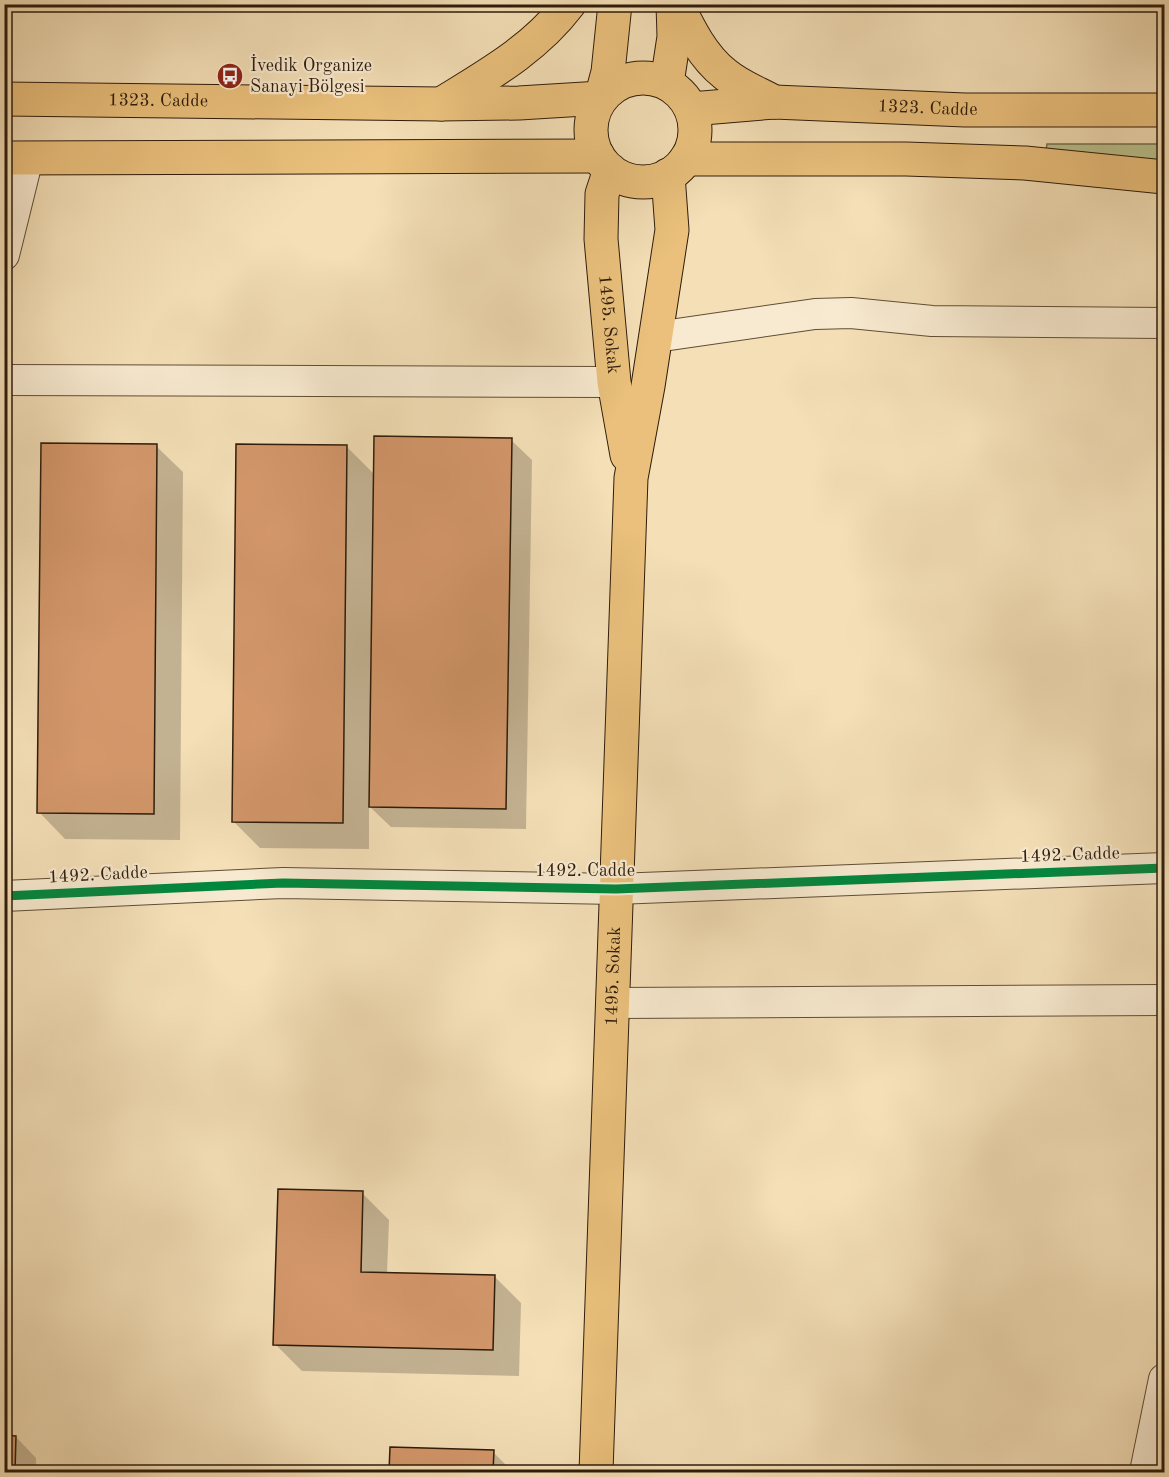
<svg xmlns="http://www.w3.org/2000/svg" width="1169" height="1477" font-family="'Old Standard TT',serif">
<rect width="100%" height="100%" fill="#f4dfb7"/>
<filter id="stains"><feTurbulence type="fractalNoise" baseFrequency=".00333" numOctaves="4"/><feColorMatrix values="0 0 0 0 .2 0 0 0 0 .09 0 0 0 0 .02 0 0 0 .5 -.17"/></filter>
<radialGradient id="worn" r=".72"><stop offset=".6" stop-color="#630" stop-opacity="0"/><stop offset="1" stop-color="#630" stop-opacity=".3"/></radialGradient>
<!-- green -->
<path fill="#bbc28e" stroke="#746f4c" stroke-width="1.5" d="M1047,144H1164V163L1046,150Z"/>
<!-- shadow -->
<path fill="#0003" d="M511,440L532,460L526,829L391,827L369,806V849L260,848L233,821L347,447L375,475Z
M156,446L183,472L180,840L65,839L39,812Z
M362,1193L389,1220L387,1274L495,1277L521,1303L519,1376L302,1371L275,1344Z
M4,1437H16L36,1458V1472H4Z
M391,1448L493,1452L513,1472H391Z"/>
<!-- building -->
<path fill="#d3976a" stroke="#2e1c0a" stroke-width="1.5" d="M374,436L512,438L506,809L369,807Z
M41,443L157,444L154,814L37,813Z
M236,444L347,445L343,823L232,822Z
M278,1189L363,1191L361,1272L495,1275L493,1350L273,1345Z
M4,1435L16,1436L15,1472H4Z
M390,1447L494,1450L493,1472H389Z"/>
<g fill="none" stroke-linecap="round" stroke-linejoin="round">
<defs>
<path id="minor" d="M4,255L28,158
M656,337L815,314L851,313L932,321L1164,323
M4,380L614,382
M4,896L283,883L616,889L1164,868
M612,1003L1164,1000
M1145,1472L1164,1379"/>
<g id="major">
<path d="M677,4C689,29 703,57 725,74C739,86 758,93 774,102"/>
<circle cx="643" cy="130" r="52"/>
<path d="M667,83L674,37L673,4"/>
<path d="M601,98L608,72L615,4"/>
<path id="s1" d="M4,99L441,104L519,103L601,98"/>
<path d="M441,104C488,75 535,49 569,4"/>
<path id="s2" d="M691,109L774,102L965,110H1164"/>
<path d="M4,158L598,156"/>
<path d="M686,159H906L1025,163L1164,177"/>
<path id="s3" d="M610,170L602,194L601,239L614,382L627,455"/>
<path id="s4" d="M596,1472L631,478L648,386L672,230L668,175"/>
</g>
</defs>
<!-- minor casing -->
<use href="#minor" stroke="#604d35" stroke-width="32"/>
<!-- major casing -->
<use href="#major" stroke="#2e1c0a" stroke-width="35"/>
<!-- minor -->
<use href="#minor" stroke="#f8ead0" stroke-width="30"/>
<!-- major -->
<use href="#major" stroke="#eac07c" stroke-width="33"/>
<defs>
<path id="cycleway" d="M4,896L283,883L616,889L1164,868"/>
</defs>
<!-- cycleway casing -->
<use href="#cycleway" stroke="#f8ead0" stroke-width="13"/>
<!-- cycleway -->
<use href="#cycleway" stroke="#00873e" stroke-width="9"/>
</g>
<!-- icons -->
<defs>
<symbol id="bus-disc" viewBox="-11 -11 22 22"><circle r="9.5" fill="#8f2418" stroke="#f8ead0"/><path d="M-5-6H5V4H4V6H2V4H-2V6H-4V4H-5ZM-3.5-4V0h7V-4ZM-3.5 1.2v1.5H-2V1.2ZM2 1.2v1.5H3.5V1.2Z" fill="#fff"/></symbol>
</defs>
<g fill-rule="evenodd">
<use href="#bus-disc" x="215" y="61" width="30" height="30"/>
</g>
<g text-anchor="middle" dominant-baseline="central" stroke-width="4.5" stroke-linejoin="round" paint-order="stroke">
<!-- poi labels -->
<g font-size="18" fill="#2e1c0a" stroke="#f8ead0" text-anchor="start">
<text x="250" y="66">İvedik Organize<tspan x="250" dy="21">Sanayi Bölgesi</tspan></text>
</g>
<!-- street labels -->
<g font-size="18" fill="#2e1c0a" stroke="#f8ead0">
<text stroke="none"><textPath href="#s1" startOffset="154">1323. Cadde</textPath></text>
<text stroke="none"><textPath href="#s2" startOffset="237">1323. Cadde</textPath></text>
<text stroke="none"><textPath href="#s3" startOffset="156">1495. Sokak</textPath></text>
<text transform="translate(1070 855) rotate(-2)">1492. Cadde</text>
<text x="585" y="871">1492. Cadde</text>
<text transform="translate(98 875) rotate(-3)">1492. Cadde</text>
<text stroke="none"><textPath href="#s4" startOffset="496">1495. Sokak</textPath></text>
</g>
</g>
<!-- margin -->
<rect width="1169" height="1477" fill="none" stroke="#f4dfb7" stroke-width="24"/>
<rect x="6" y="6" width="1157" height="1465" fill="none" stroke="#2e1c0a" stroke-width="3"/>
<rect x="12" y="12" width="1145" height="1453" fill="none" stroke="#2e1c0a" stroke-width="1.5"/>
<rect width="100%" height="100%" filter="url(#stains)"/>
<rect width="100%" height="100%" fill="url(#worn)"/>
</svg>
